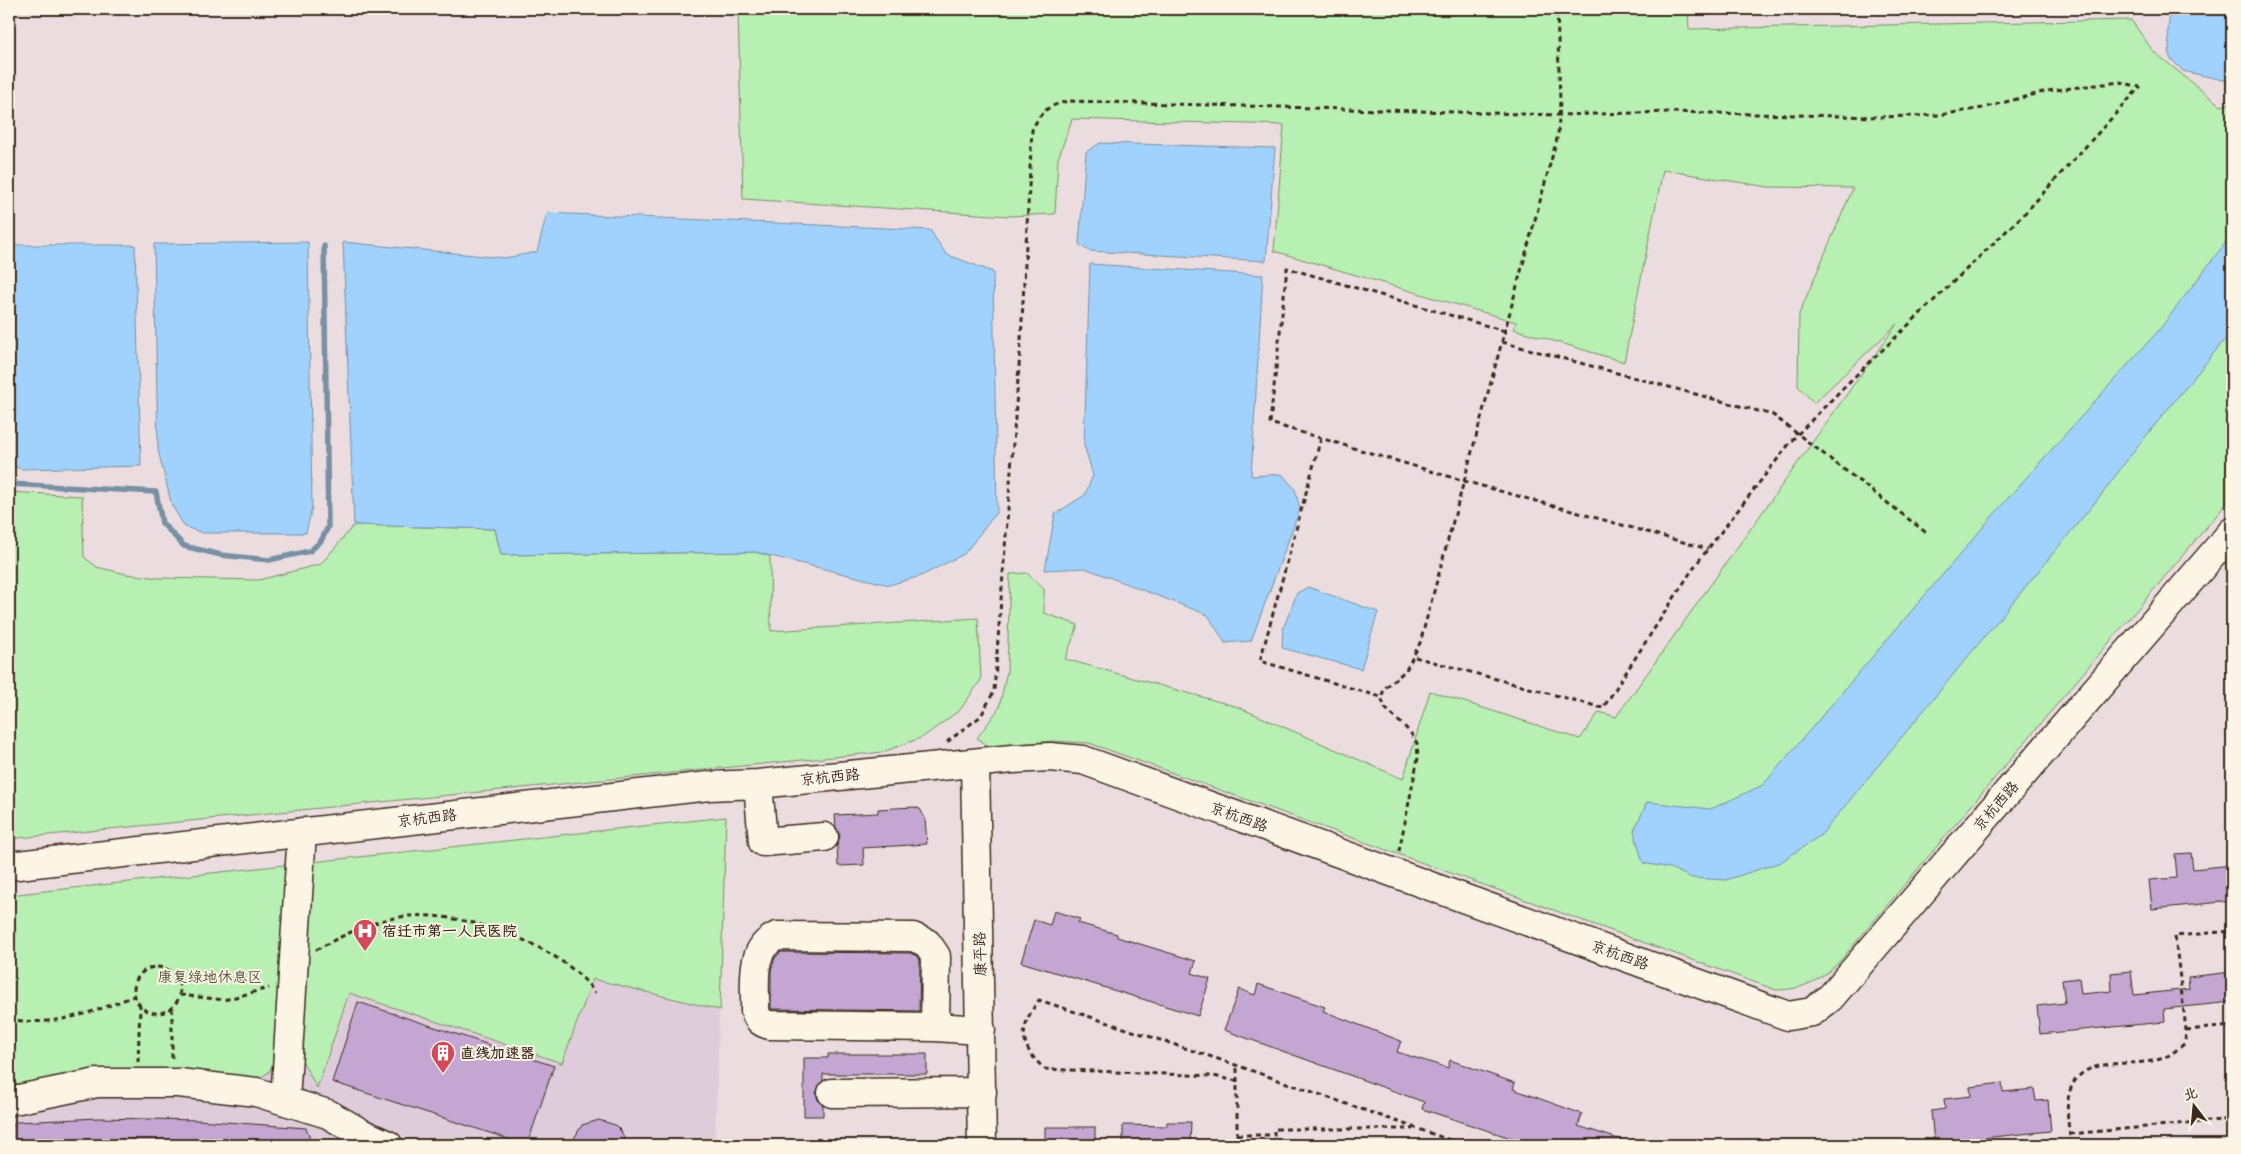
<svg xmlns="http://www.w3.org/2000/svg" width="2241" height="1154" font-family="'Shantell Sans','LXGW WenKai TC',sans-serif">
<rect width="100%" height="100%" fill="#ebdddf"/>
<filter id="ink" filterUnits="userSpaceOnUse"><feTurbulence type="fractalNoise" baseFrequency=".02" numOctaves="2"/><feDisplacementMap in="SourceGraphic" scale="10" xChannelSelector="R" yChannelSelector="G"/><feConvolveMatrix kernelMatrix="1 2 1 2 8 2 1 2 1" color-interpolation-filters="sRGB"/></filter>
<g filter="url(#ink)">
<!-- built -->
<path fill="#dfccdb" d="M726,817L715,1145H9V895Z"/>
<!-- green -->
<path fill="#b8efb2" stroke="#7a8c68" d="M738,9H1688L1689,29L2131,20L2153,51L2221,106L2232,103V497L1841,960C1821,980 1804,990 1776,990L1089,743L1053,741L990,747L977,738L999,708L1007,671L1010,574L1027,573L1044,589V613L1078,625L1065,659L1238,707L1403,779L1430,691L1580,739L1599,712L1616,717L1897,324L1814,403L1798,386L1799,314L1853,188L1768,187L1663,170L1624,362L1514,329L1516,322L1274,251L1284,125L1072,119L1058,159L1055,214L1009,216L743,199Z
M9,492L82,496L84,557L97,567L126,574L160,578L259,580L321,564L354,525L495,529L501,555L755,552L770,556L771,631L978,618L981,680L960,710L923,737L883,752L9,839Z
M726,817L720,1010L593,979L562,1063L349,993L317,1088L300,1057L278,1056L268,1073L258,1079L9,1094V895Z"/>
<!-- water -->
<path fill="#a0d2fd" stroke="#788fa4" d="M2170,9H2232V82L2183,71L2170,58L2168,31Z
M1100,143L1275,148L1266,261L1089,251L1079,244L1086,152Z
M547,213L930,230L946,254L993,272L997,512L964,554L921,576L889,585L755,552L501,555L495,529L354,525L343,242L504,258L537,252Z
M2232,234V331L2136,448L2102,494L1821,835L1781,862L1726,880L1692,878L1670,868L1643,863L1634,831L1647,802L1711,809L1763,785L2008,498L2159,330Z
M308,242L312,507L306,533H203L185,527L172,506L158,450L154,244Z
M9,245H135L141,466L22,469L9,465Z
M1090,264L1263,275L1251,476L1282,474L1295,489L1300,509L1251,641L1225,643L1208,615L1085,568L1045,570L1055,514L1085,495L1093,475L1084,445Z
M1308,587L1378,612L1361,669L1282,648L1283,629L1297,593Z"/>
<g fill="none" stroke-linecap="round" stroke-linejoin="round">
<!-- stream -->
<path stroke="#788fa4" stroke-width="5.5" d="M9,484L156,492L162,523L184,546L221,555L269,560L310,551L321,541L328,527L324,246"/>
</g>
<!-- building -->
<path fill="#c4a6d2" stroke="#3b2a1e" d="M914,807L920,809L925,818L927,844L863,848L864,865L838,866L837,845L840,836L836,827L835,815L878,813V809Z
M2191,853L2193,869L2232,865V901L2152,909L2149,880L2177,878L2175,854Z
M1054,911L1080,919L1078,923L1117,934V937L1196,961L1192,973L1210,979L1198,1016L1021,962L1034,920L1050,925Z
M781,952L910,953L917,956L920,960L919,1011L771,1009V970L775,958Z
M2131,971L2134,995L2189,989L2188,977L2232,972V1002L2164,1009L2165,1022L2040,1034L2037,1006L2065,1003L2062,980L2079,978L2081,994L2112,991L2111,973Z
M1258,984L1325,1007L1323,1011L1401,1041L1397,1052L1448,1068L1450,1060L1515,1083L1513,1089L1582,1114L1578,1126L1628,1142L1627,1145H1532L1422,1109L1424,1102L1224,1030L1239,989L1255,995Z
M358,1002L554,1066L527,1145L332,1082Z
M828,1054H927V1074H823V1081L816,1093L818,1100L823,1105V1116H804V1058H828Z
M2002,1083L2003,1092L2034,1089L2036,1101L2048,1100L2051,1131L1934,1143L1931,1111L1945,1109L1944,1099L1971,1096L1970,1087Z
M99,1118L199,1120L306,1128L309,1135L310,1145H9V1129L16,1122Z
M599,1120L615,1125L621,1131L627,1145H570L582,1125Z
M1167,1122H1191L1190,1145H1123V1125L1167,1126Z
M1045,1127H1095V1145H1045Z"/>
<g fill="none" stroke-linecap="round" stroke-linejoin="round">
<defs>
<path id="minor" d="M975,763L982,1145
M758,784L763,842L824,837
M9,866L709,786L758,784L1012,759L1050,757L1083,760L1788,1016L1812,1012L1830,998L2232,532
M935,1027L770,1025C761,1023 758,1020 755,1011C756,984 748,949 777,936L913,937L927,943L936,956L935,1027L981,1030
M832,1093L982,1092
M9,1101L97,1083H179L256,1092L328,1114L361,1133L388,1145
M285,1101L302,832"/>
</defs>
<!-- minor casing -->
<use href="#minor" stroke="#3b2a1e" stroke-width="31"/>
<!-- path -->
<path stroke="#3b2a1e" stroke-width="3" stroke-dasharray="5 4" stroke-linecap="butt" d="M1505,331L1287,268L1270,423L1464,481L1708,549
M1502,342L1773,415L1928,534
M1321,438L1260,661L1381,697
M947,742L981,716L994,691L1021,340L1032,130C1042,110 1046,107 1068,101L1559,115L1671,112L1881,117L1939,115L1983,108L2047,91L2120,82L2140,87L2025,213L1848,383L1793,439L1694,567L1603,708L1415,657
M1399,851L1418,758L1417,743L1410,732L1385,708L1381,697L1385,688L1406,670L1420,643L1558,135L1560,101L1557,9
M316,950C343,935 369,922 400,917C457,908 562,944 595,993
M134 990a23 23 0 1 1 46 0a23 23 0 1 1-46 0Z
M180,995L224,1000L269,988
M172,1008V1062
M9,1019C52,1028 94,1012 134,996
M2186,1030L2232,1026
M138,1062L140,1006
M1237,1081L1213,1076L1045,1069C1018,1046 1019,1027 1039,1000L1230,1063L1464,1145
M2070,1134L2232,1119
M1237,1135H1274V1129H1413
M1237,1145V1066
M2071,1145C2069,1127 2064,1105 2071,1088C2085,1053 2135,1069 2163,1058C2171,1055 2178,1049 2185,1043L2186,1030L2175,936L2232,931"/>
<!-- minor -->
<use href="#minor" stroke="#fcf5e5" stroke-width="28"/>
</g>
</g>
<!-- icons -->
<defs>
<symbol id="hospital-pin" viewBox="-11 -11 22 30"><path d="M0 17L-7.5 6A9.5 9.5 0 1 1 7.5 6Z" fill="#d1495b" stroke="#fcf5e5"/><path d="M-5-5h3v3.5h4V-5h3V5h-3V1.5h-4V5h-3Z" fill="#fff"/></symbol>
<symbol id="building-pin" viewBox="-11 -11 22 30"><path d="M0 17L-7.5 6A9.5 9.5 0 1 1 7.5 6Z" fill="#d1495b" stroke="#fcf5e5"/><path d="M-4-6H4V6H1V3H-1V6H-4ZM-2.5-4.3h1.7v1.8h-1.7ZM.8-4.3h1.7v1.8H.8ZM-2.5-1h1.7V.8h-1.7ZM.8-1h1.7V.8H.8Z" fill="#fff"/></symbol>
</defs>
<g fill-rule="evenodd">
<use href="#hospital-pin" x="351" y="917" width="28" height="38"/>
<use href="#building-pin" x="429" y="1039" width="28" height="38"/>
</g>
<g text-anchor="middle" dominant-baseline="central" stroke-width="4" stroke-linejoin="round" paint-order="stroke">
<!-- street labels -->
<g font-size="15" fill="#3b2a1e" stroke="#fcf5e5">
<text transform="translate(830 777) rotate(-6)">京杭西路</text>
<text transform="translate(1996 806) rotate(-49)">京杭西路</text>
<text transform="translate(1239 817) rotate(20)">京杭西路</text>
<text transform="translate(427 818) rotate(-7)">京杭西路</text>
<text transform="translate(980 954) rotate(-91)">康平路</text>
<text transform="translate(1620 955) rotate(20)">京杭西路</text>
</g>
<!-- poi labels -->
<g font-size="15" font-weight="bold" fill="#3b2a1e" stroke="#fcf5e5" text-anchor="start">
<text x="382" y="931">宿迁市第一人民医院</text>
<text x="460" y="1053">直线加速器</text>
</g>
<!-- park labels -->
<g font-size="15" fill="#54513c" stroke="#fcf5e5">
<text x="210" y="977">康复绿地休息区</text>
</g>
</g>
<!-- margin -->
<rect width="2241" height="1154" fill="none" stroke="#fcf5e5" stroke-width="30"/>
<rect x="15" y="15" width="2211" height="1124" fill="none" stroke="#3b2a1e" stroke-width="2" filter="url(#ink)"/>
<!-- north arrow -->
<g transform="translate(2194 1106) rotate(344)" stroke="#fcf5e5" stroke-width="4" paint-order="stroke">
<path d="M0-4L9 19L0 12L-9 19Z" fill="#3b2a1e"/>
<text y="-8" font-size="14" font-weight="bold" text-anchor="middle" fill="#3b2a1e">北</text>
</g>
</svg>
